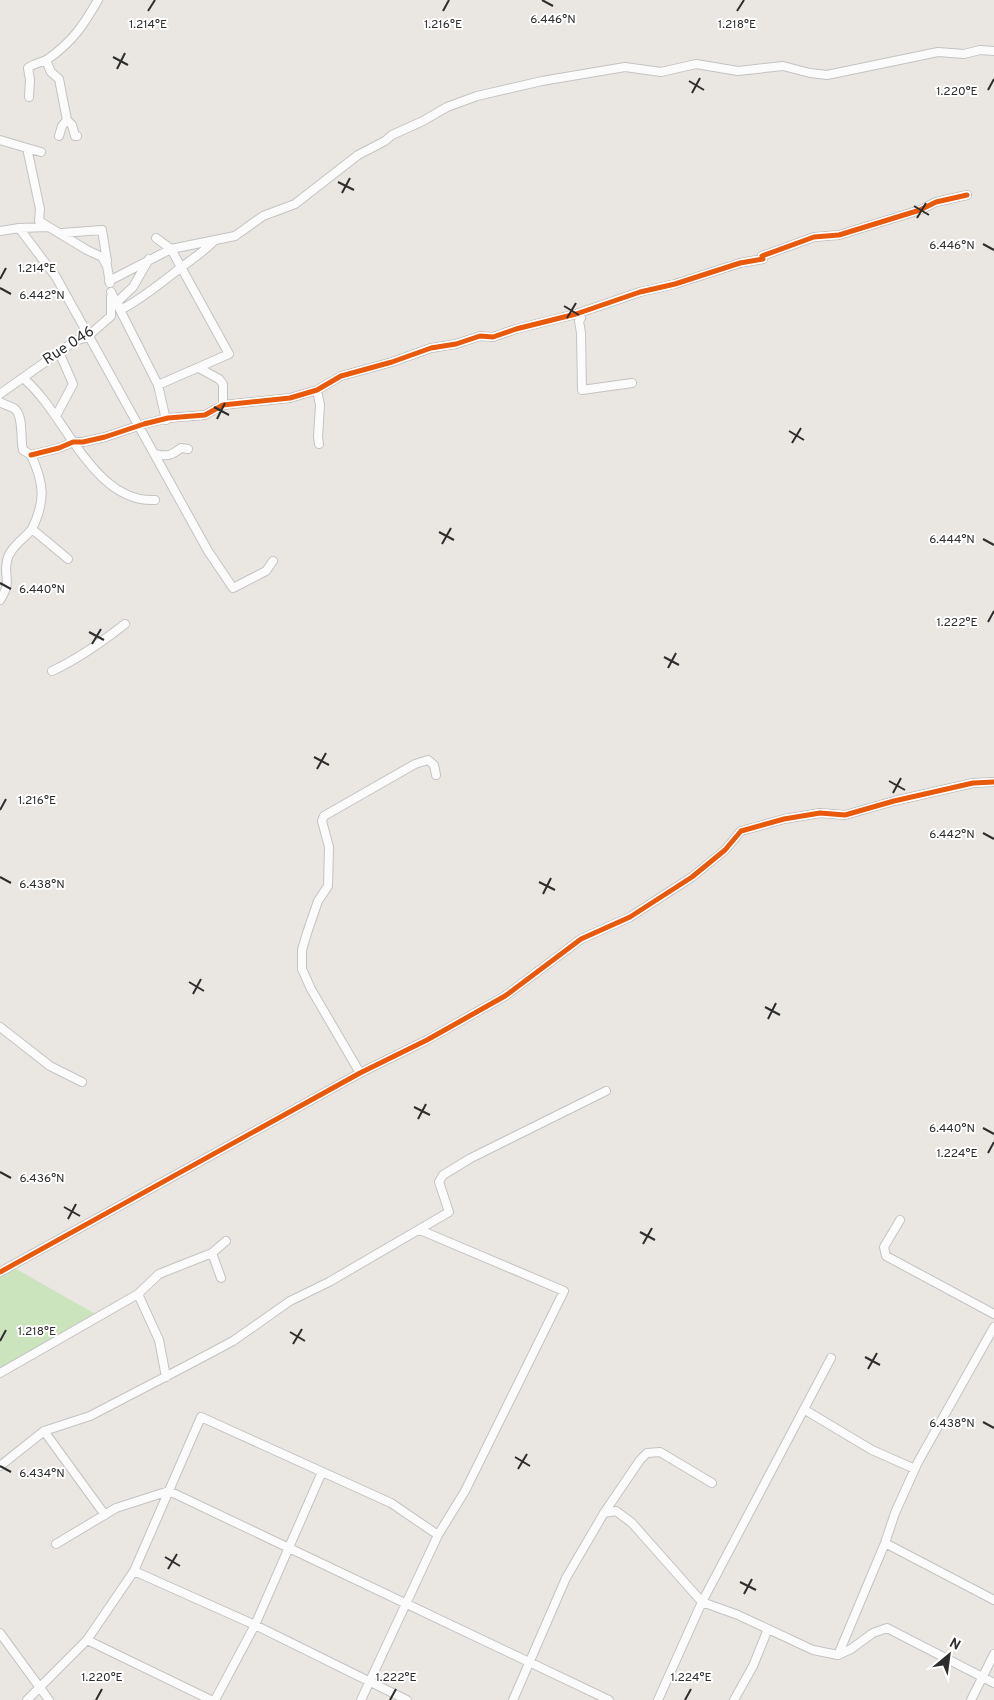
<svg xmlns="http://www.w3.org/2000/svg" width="994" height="1700" font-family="Overpass,sans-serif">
<rect width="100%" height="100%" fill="#eae7e3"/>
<!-- green -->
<path fill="#cce4be" d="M11,1266L99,1316L0,1374V1272Z"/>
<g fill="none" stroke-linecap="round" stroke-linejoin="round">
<defs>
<path id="minor" d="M46,61L51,72L59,79L67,120L72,125L75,136H77
M29,97L30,80L28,68C34,63 42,63 48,59C73,41 83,26 98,0
M59,136L62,126L67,120
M0,140L27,148
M41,152L27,148L40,209L39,221L87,250L102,257L107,266L110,283
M19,228L56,277L208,551L233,588L266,571L273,561
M0,231L19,228L49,227
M62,233L102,230L107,261
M156,238L171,249L235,236L263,216L295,204L358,155L385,141L392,135L423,121L447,107L477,96L542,81L625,67L661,72L696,64L738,71L783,66L810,73L827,75L938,52L964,54L980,50L994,51
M109,281L171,249L229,354L158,385L111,292
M117,302L133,287L149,259
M119,307L124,308C144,297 161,283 179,269C192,259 201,254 213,242
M579,313L581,318L579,321L581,333L582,390L632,383
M199,368L219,379L223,384V405
M23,378C65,412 92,503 155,500
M158,385L166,420
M317,390L320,405L318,437L319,444
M0,394L75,341L87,337L111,316V297
M0,402C4,405 11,406 15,409C24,417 20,440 23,450L31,455C44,483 46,500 32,529L68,559
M56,416L73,384L59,352
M156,454C167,457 172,455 181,448L188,449
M31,455L59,448L73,442H83L105,437L144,424L168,418L205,415L223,405L290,398L317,390L341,376L392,362L431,348L456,344L480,336L493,337L516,329L576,314L640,292L675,284L740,263L763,259L762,256L814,237L839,235L920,210L936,202L967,195
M0,600C13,580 3,578 7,561C9,548 24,539 32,529
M52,671C78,659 102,642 125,624
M0,1027L50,1066L82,1082
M360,1073L311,989L302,969V950L307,933L318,901L328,886L329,847L322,821L324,816L415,764L428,760L434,765L436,775
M900,1220L884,1247L886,1256L994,1314
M212,1253L221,1278
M0,1272L360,1073L427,1040L505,996L581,939L630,917L692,877L725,850L741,831L784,819L820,813L845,815L894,801L973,783L994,782
M138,1294L159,1340L166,1377
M0,1373L138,1294L159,1274L212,1253L226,1241
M805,1410L872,1450L915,1469
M44,1431L105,1515
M0,1466L44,1431L90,1416L188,1365L233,1341L290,1301L329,1282L449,1212L439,1182L443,1175L471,1158L606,1091
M604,1513L616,1511L632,1523L702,1602L738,1615L813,1650L838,1655L851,1649L873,1633L887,1628L994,1683
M885,1543L994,1600
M56,1544L116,1508L169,1491L609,1700
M134,1571L255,1625L407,1700
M0,1633L49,1700
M87,1640L211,1700
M838,1655L885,1543L895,1513L918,1462L994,1327
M27,1700L87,1640L134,1571L201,1417L391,1503L438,1535
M215,1700L255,1625L322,1472
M361,1700L438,1535L465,1491L564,1291L420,1230
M513,1700L566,1578L604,1513L640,1460L647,1453L660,1452L712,1483
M658,1700L702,1602L831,1358
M734,1700L753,1666L768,1629
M971,1700L994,1654"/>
</defs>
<!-- minor casing -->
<use href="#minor" stroke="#c4c3c3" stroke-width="10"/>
<!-- minor -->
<use href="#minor" stroke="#fcfbfb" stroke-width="8"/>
<defs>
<path id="cycleway" d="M31,455L59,448L73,442H83L105,437L144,424L168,418L205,415L223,405L290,398L317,390L341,376L392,362L431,348L456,344L480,336L493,337L516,329L576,314L640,292L675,284L740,263L763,259L762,256L814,237L839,235L920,210L936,202L967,195
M0,1272L360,1073L427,1040L505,996L581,939L630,917L692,877L725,850L741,831L784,819L820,813L845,815L894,801L973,783L994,782"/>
</defs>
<!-- cycleway casing -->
<use href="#cycleway" stroke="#fff" stroke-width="8"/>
<!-- cycleway -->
<use href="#cycleway" stroke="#e8590c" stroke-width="5"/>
</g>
<!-- ticks -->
<path fill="none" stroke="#2d2d2d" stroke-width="2" d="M542,0L553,6M148,11L155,0M443,11L449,0M737,11L744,0M113,57L128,65M117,69L125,53M689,81L704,90M988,90L994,79M692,93L700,78M338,182L354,190M342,193L350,178M914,206L929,215M917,218L926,203M983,244L994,250M0,279L6,268M0,288L11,294M564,306L579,315M567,318L576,303M214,407L229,415M217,419L225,403M789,431L804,440M792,443L801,428M439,532L454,540M983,539L994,545M442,544L451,528M0,583L11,589M988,622L994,611M89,632L104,640M92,644L101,629M664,657L679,665M668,668L676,653M314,757L329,765M317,769L326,753M889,781L905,790M893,793L901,778M0,810L6,799M983,833L994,839M0,877L11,883M539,882L555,890M543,894L551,878M189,982L204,991M193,994L201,979M765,1007L780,1015M768,1019L776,1003M414,1107L430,1115M418,1119L426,1104M983,1128L994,1134M988,1153L994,1142M0,1172L11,1178M64,1207L80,1216M68,1219L76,1204M640,1232L655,1240M643,1244L652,1228M290,1332L305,1341M0,1341L6,1330M293,1344L302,1329M865,1357L880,1365M868,1369L877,1353M983,1422L994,1428M515,1457L530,1466M0,1466L11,1472M518,1469L527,1454M165,1557L180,1566M168,1569L177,1554M740,1582L756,1590M744,1594L752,1579M96,1700L102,1689M390,1700L396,1689M685,1700L691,1689"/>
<g text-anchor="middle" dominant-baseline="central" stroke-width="4" stroke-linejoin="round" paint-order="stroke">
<!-- street labels -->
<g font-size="15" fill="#2d2d2d" stroke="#fff">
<text transform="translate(69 346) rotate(-33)">Rue 046</text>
</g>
</g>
<g font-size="12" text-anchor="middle" fill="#2d2d2d" stroke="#fff" stroke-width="4" stroke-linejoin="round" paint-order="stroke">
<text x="553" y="23">6.446°N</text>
<text x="148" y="28">1.214°E</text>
<text x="443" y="28">1.216°E</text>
<text x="737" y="28">1.218°E</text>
<text x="957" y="95">1.220°E</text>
<text x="952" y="249">6.446°N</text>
<text x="37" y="272">1.214°E</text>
<text x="42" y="299">6.442°N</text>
<text x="952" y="543">6.444°N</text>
<text x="42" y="593">6.440°N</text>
<text x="957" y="626">1.222°E</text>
<text x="37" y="804">1.216°E</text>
<text x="952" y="838">6.442°N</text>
<text x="42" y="888">6.438°N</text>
<text x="952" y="1132">6.440°N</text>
<text x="957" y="1157">1.224°E</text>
<text x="42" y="1182">6.436°N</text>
<text x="37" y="1335">1.218°E</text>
<text x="952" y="1427">6.438°N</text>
<text x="42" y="1477">6.434°N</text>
<text x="102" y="1681">1.220°E</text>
<text x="396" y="1681">1.222°E</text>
<text x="691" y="1681">1.224°E</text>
</g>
<!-- north arrow -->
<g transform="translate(949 1655) rotate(29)" stroke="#ffffff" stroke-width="4" paint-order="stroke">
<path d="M0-4L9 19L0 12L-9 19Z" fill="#2d2d2d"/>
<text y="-8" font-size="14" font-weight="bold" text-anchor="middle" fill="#2d2d2d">N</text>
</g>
</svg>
